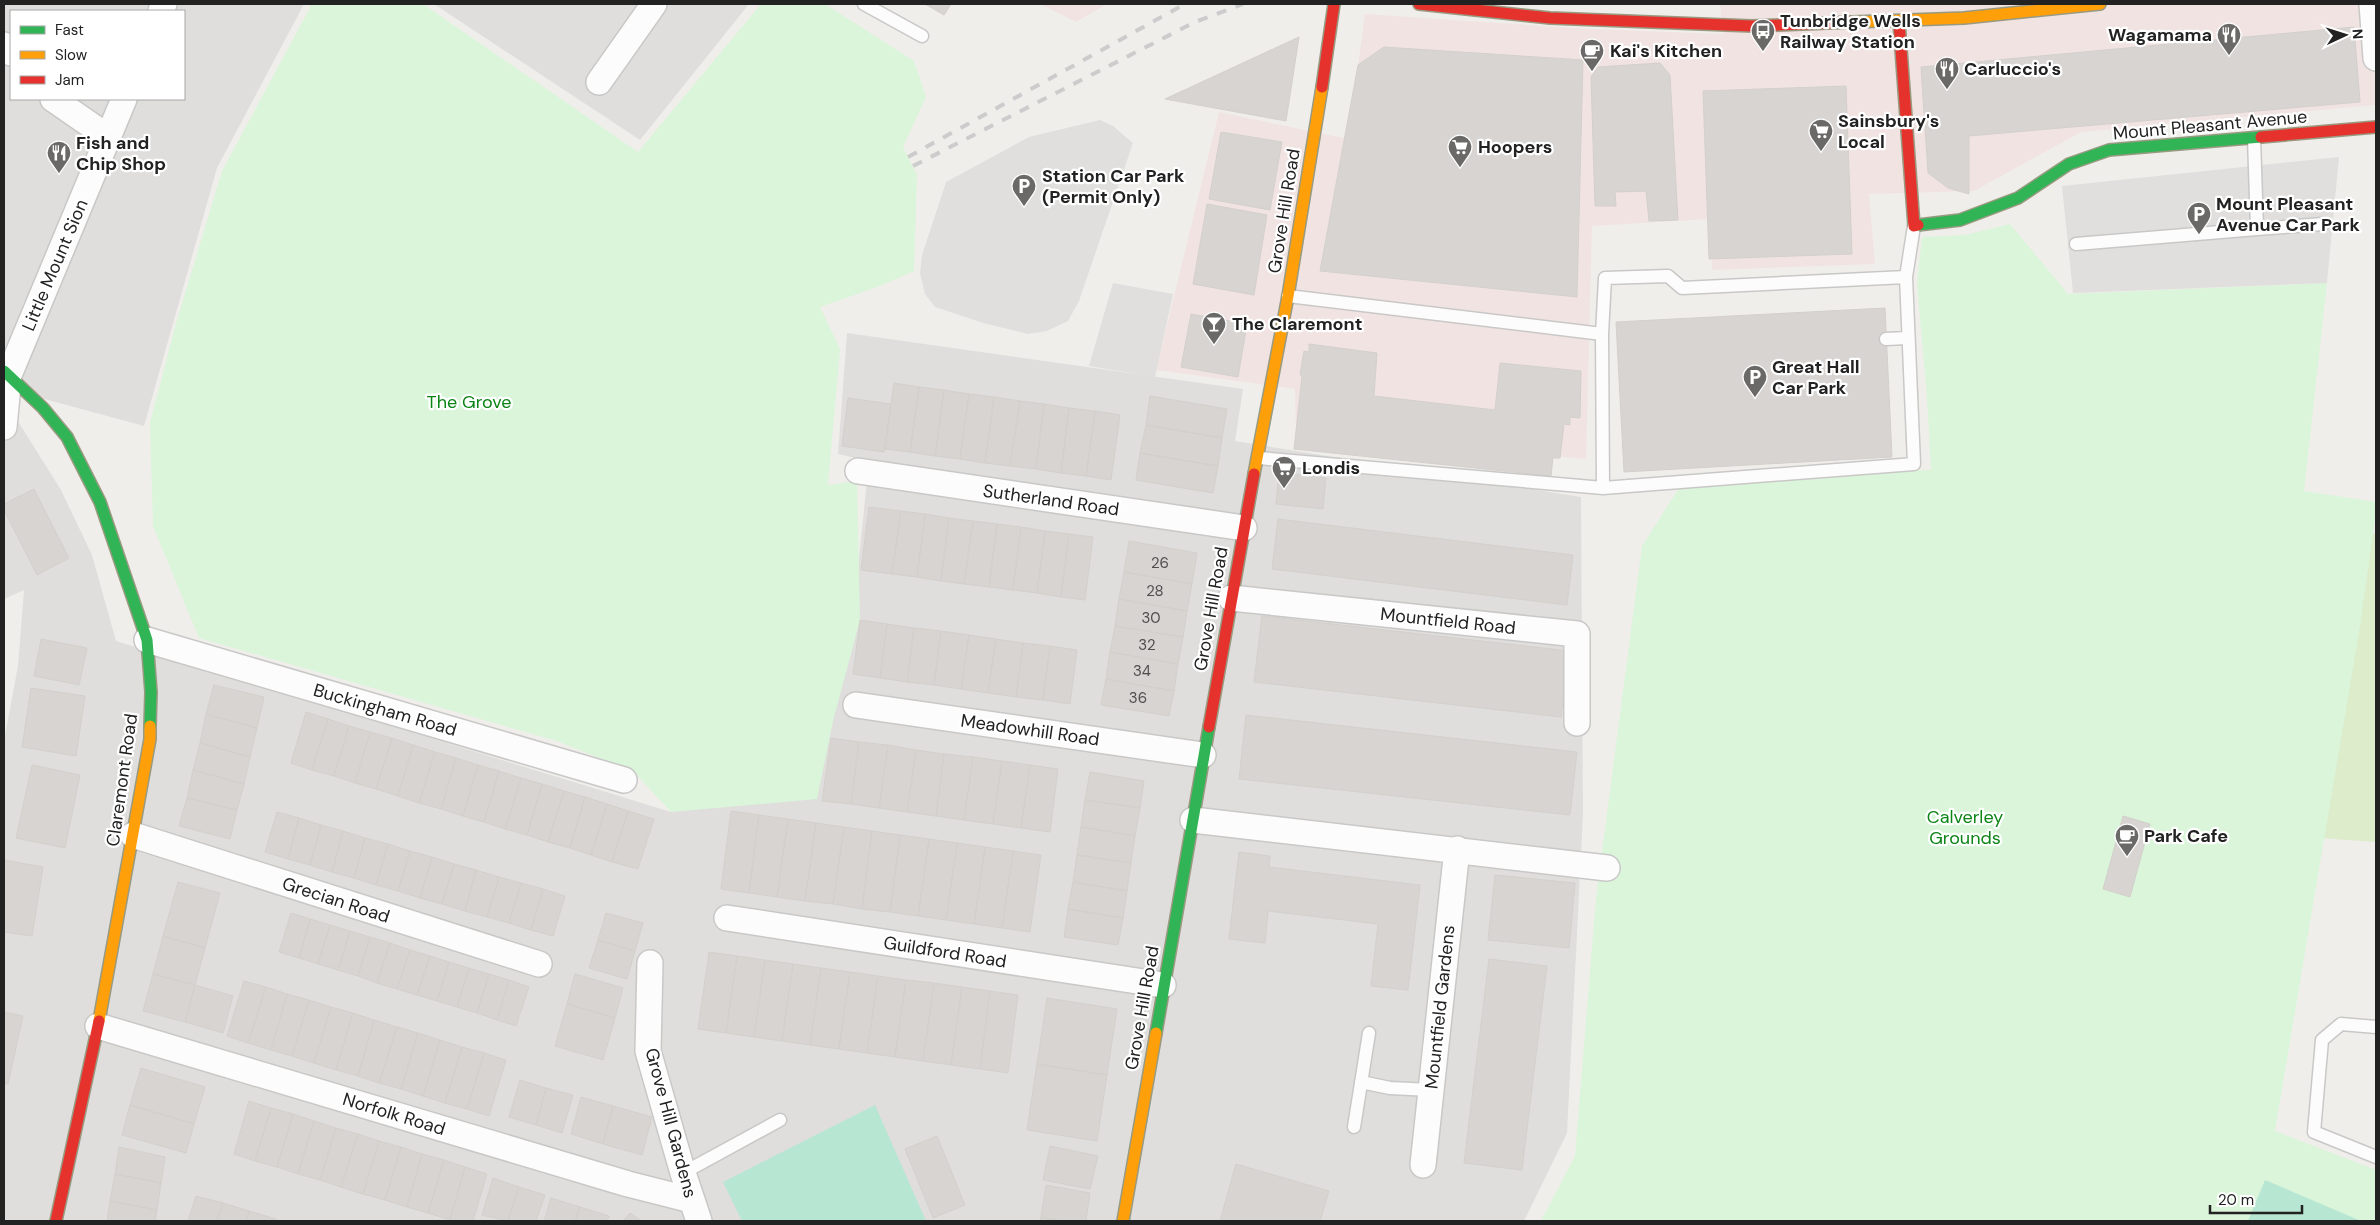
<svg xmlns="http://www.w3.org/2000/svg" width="2380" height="1225" font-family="'DM Sans',sans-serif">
<rect width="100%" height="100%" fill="#f0eeeb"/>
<!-- residential -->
<path fill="#dfdedc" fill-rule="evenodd" d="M4,4H304L217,168L144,426L4,388ZM11,11H184V99H11Z
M434,4H749L640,140Z
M847,333L1243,389L1235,441L1581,497L1583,814L1567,1133L1524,1221H4V741L18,666L24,590L4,599V399L61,490L92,555L116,641L671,812L857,578L869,461L838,454Z"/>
<!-- commercial -->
<path fill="#f1e3e1" d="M1040,4H1107L1076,22Z
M1720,4H2376V105L2081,132L1974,191L1869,194L1875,264L1712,270L1710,219L1592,226L1586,459L1296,432L1295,389L1156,370L1219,112L1348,139L1365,14L1588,29L1723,34Z"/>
<!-- grass -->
<path fill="#ddeccb" d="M2353,532L2376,534V842L2319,838Z"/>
<!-- park -->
<path fill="#daf5da" d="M312,4H423L638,152L761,4H825L914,61L926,97L903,147L917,175L914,271L880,286L820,307L840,349L828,485L857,481L860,620L833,721L817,799L671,812L634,772L557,741L199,638L153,526L150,423L175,327L222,171Z
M2010,224L2068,294L2327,283L2304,491L2376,502V512L2360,626L2275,1131L2376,1170V1221H1541L1575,1156L1596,898L1642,546L1685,479L1931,470L1927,398L1917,283L1922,237L1965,235Z"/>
<!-- pitch -->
<path fill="#b7e6d2" d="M875,1105L926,1221H742L723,1182Z
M2265,1180L2361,1221H2248Z"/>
<!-- parking -->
<path fill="#e0dfde" d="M1100,120L1113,126L1133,143L1079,301L1068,321L1047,331L1028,334L983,323L935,307L925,294L920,274L922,255L946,182L1029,137Z
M2339,157L2327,283L2073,293L2062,186Z
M1113,283L1173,294L1155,377L1089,366Z"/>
<!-- building -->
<path fill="#d7d4d2" stroke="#d3d0cc" d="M925,4H951L944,15Z
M2354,27L2360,102L1969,136V194L1948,188L1928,173L1921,67Z
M1299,37L1286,121L1165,99Z
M1384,47L1583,60L1577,297L1320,271L1358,65Z
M1660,63L1670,75L1678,220L1649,221L1646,191L1615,192L1616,206H1595L1591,77L1598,67Z
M1846,86L1852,254L1709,259L1703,91Z
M1221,132L1282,142L1270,210L1209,199Z
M1207,204L1267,215L1254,295L1193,284Z
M1885,308L1892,457L1624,472L1616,322Z
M1191,314L1247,324L1238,377L1181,367Z
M1309,344L1377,353L1374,396L1495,410L1500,363L1581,371L1580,418L1570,417V425L1564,424L1560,458H1553L1551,476L1294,449L1302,377L1300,374L1304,351L1309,352Z
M894,383L919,387L910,452L885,449Z
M919,387L944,390L935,456L910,452Z
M944,390L969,394L960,459L935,456Z
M969,394L994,397L985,463L960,459Z
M1150,396L1227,409L1222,438L1146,425Z
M994,397L1020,401L1010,466L985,463Z
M848,398L891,404L884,452L842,446Z
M1020,401L1044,404L1036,469L1010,466Z
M1044,404L1069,408L1061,473L1036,469Z
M1069,408L1095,411L1086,476L1061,473Z
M1095,411L1120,415L1111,480L1086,476Z
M1146,425L1222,438L1218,466L1140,453Z
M1140,453L1218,466L1213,493L1136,480Z
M1279,472L1326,478L1323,509L1276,504Z
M34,489L69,558L37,575L4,510V504Z
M869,507L901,511L892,574L861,570Z
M901,511L925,514L917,577L892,574Z
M925,514L949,518L941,581L917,577Z
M949,518L973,521L964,584L941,581Z
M1278,519L1573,555L1567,605L1272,569Z
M973,521L997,524L989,587L964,584Z
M997,524L1021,527L1013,590L989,587Z
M1021,527L1045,531L1037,593L1013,590Z
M1045,531L1069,534L1061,597L1037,593Z
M1069,534L1093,537L1085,600L1061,597Z
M1129,541L1197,553L1192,584L1124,572Z
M1124,572L1192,584L1187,611L1119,599Z
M1119,599L1187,611L1183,637L1115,626Z
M1262,616L1569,651L1561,717L1254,682Z
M860,620L887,624L880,678L853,674Z
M887,624L914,628L907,682L880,678Z
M1115,626L1183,637L1178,664L1110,652Z
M914,628L941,631L934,685L907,682Z
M941,631L969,635L961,689L934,685Z
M969,635L996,639L988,693L961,689Z
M41,639L87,648L79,685L34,676Z
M996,639L1023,643L1016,697L988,693Z
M1023,643L1050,646L1043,700L1016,697Z
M1050,646L1077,650L1070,704L1043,700Z
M1110,652L1178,664L1174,691L1106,679Z
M1106,679L1174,691L1169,716L1101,705Z
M214,685L264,697L257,728L206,714Z
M31,688L85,696L76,756L22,747Z
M306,712L328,719L312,770L291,763Z
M206,714L257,728L250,757L200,743Z
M1246,715L1577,752L1570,815L1239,779Z
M328,719L349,726L334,776L312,770Z
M349,726L370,732L355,783L334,776Z
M370,732L392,738L376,789L355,783Z
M392,738L413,745L398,796L376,789Z
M831,738L859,742L851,804L822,801Z
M859,742L888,745L879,808L851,804Z
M200,743L250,757L244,784L193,770Z
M413,745L435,752L419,803L398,796Z
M888,745L916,750L907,812L879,808Z
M916,750L944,754L936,816L907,812Z
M435,752L456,758L441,809L419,803Z
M944,754L973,757L964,820L936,816Z
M973,757L1002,761L993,824L964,820Z
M456,758L478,765L463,816L441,809Z
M1002,761L1030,765L1021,828L993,824Z
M32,765L80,775L65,848L16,838Z
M478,765L499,771L484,822L463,816Z
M1030,765L1058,769L1050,832L1021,828Z
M193,770L244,784L237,810L187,798Z
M499,771L521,778L505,829L484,822Z
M1090,772L1144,781L1140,808L1085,800Z
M521,778L542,784L527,835L505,829Z
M542,784L564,791L548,842L527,835Z
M564,791L585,797L570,848L548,842Z
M585,797L607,804L591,855L570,848Z
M187,798L237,810L230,839L179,826Z
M1085,800L1140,808L1135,836L1081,827Z
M607,804L628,811L612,862L591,855Z
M628,811L654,819L638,869L612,862Z
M731,811L759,815L749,893L721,889Z
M277,812L299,818L288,859L265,852Z
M759,815L788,819L777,897L749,893Z
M2123,816L2150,824L2130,897L2103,889Z
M299,818L321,825L310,865L288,859Z
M788,819L816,823L805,901L777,897Z
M816,823L844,827L833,904L805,901Z
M321,825L343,831L332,872L310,865Z
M844,827L872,831L862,909L833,904Z
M1081,827L1135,836L1131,863L1077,855Z
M343,831L365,838L354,878L332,872Z
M872,831L900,835L890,912L862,909Z
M900,835L929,839L918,916L890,912Z
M365,838L388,844L376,885L354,878Z
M929,839L957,843L946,920L918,916Z
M957,843L985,847L974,924L946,920Z
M388,844L410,851L398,891L376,885Z
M985,847L1013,851L1002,928L974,924Z
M410,851L432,857L420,898L398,891Z
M1013,851L1041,855L1030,932L1002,928Z
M1239,852L1270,856L1269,867L1420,885L1408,990L1371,986L1378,924L1268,911L1265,943L1229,939Z
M1077,855L1131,863L1127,891L1073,882Z
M432,857L454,864L442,904L420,898Z
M4,860L43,867L32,936L4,932Z
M454,864L476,870L465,911L442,904Z
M476,870L499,877L487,917L465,911Z
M1495,875L1575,883L1569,948L1488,940Z
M499,877L521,883L509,923L487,917Z
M178,882L220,893L205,948L163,936Z
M1073,882L1127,891L1123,918L1068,909Z
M521,883L543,889L531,930L509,923Z
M543,889L565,896L553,936L531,930Z
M1068,909L1123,918L1118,945L1064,937Z
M291,913L310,919L299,958L279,952Z
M606,913L643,923L635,951L598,940Z
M310,919L330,925L318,964L299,958Z
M330,925L350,931L338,970L318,964Z
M350,931L370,937L358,976L338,970Z
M163,936L205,948L195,985L153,974Z
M370,937L390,943L377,983L358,976Z
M598,940L635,951L627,979L589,968Z
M390,943L410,950L397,989L377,983Z
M410,950L430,956L417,995L397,989Z
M709,952L737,956L726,1033L698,1029Z
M430,956L449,962L437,1001L417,995Z
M737,956L765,960L754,1037L726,1033Z
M1489,959L1547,966L1522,1170L1464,1163Z
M765,960L793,964L782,1041L754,1037Z
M449,962L469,968L457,1007L437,1001Z
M793,964L821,968L810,1045L782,1041Z
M469,968L489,974L477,1013L457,1007Z
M821,968L850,972L839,1049L810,1045Z
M850,972L878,976L867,1053L839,1049Z
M153,974L195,985L185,1022L143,1011Z
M489,974L509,980L497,1020L477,1013Z
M575,974L623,988L615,1018L567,1004Z
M878,976L906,980L895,1057L867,1053Z
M509,980L529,987L516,1026L497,1020Z
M906,980L934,983L923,1061L895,1057Z
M244,981L266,987L248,1043L227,1036Z
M934,983L962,987L951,1065L923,1061Z
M195,985L233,996L223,1033L185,1022Z
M266,987L287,994L271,1050L248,1043Z
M962,987L990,991L980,1069L951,1065Z
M990,991L1018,995L1008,1073L980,1069Z
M287,994L309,1000L292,1056L271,1050Z
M1047,998L1117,1009L1107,1075L1037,1064Z
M309,1000L331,1007L314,1063L292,1056Z
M567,1004L615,1018L603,1060L555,1046Z
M331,1007L353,1013L336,1070L314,1063Z
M4,1012L23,1016L8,1084L4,1083Z
M353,1013L374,1020L358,1076L336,1070Z
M374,1020L397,1027L379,1083L358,1076Z
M397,1027L418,1033L401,1089L379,1083Z
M418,1033L440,1040L423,1096L401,1089Z
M440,1040L462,1047L445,1103L423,1096Z
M462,1047L484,1053L467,1109L445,1103Z
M484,1053L506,1060L489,1116L467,1109Z
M1037,1064L1107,1075L1097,1141L1027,1130Z
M141,1068L205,1087L194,1124L130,1105Z
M520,1080L546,1088L536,1125L509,1117Z
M546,1088L573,1095L562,1133L536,1125Z
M581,1097L613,1106L603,1144L571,1134Z
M249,1101L271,1108L255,1161L234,1154Z
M130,1105L194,1124L186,1153L122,1135Z
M613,1106L652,1117L642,1155L603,1144Z
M271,1108L293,1114L277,1167L255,1161Z
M293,1114L314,1121L298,1174L277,1167Z
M314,1121L336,1128L320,1180L298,1174Z
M336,1128L358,1134L341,1187L320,1180Z
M358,1134L379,1141L363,1194L341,1187Z
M937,1136L965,1205L933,1218L905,1149Z
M379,1141L401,1147L385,1200L363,1194Z
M1050,1146L1098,1156L1090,1189L1043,1180Z
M119,1147L165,1157L161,1183L115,1174Z
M401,1147L422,1154L407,1207L385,1200Z
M422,1154L444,1160L428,1213L407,1207Z
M444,1160L465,1167L450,1220L428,1213Z
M1236,1164L1329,1191L1320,1221H1220Z
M465,1167L487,1174L473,1221H454L450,1220Z
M115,1174L161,1183L157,1210L110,1201Z
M493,1178L519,1187L508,1221L482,1215Z
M1046,1185L1090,1193L1086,1221H1062L1041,1217Z
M519,1187L545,1195L536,1221H508Z
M196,1196L223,1203L217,1221H188Z
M551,1198L580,1207L575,1221H544Z
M110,1201L157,1210L155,1221H107Z
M223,1203L249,1211L247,1221H217Z
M580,1207L609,1216L607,1221H575Z
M249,1211L276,1219L275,1221H247Z
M630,1213L641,1221H623Z
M1041,1217L1062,1221H1040Z"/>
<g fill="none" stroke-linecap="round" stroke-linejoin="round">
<defs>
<path id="lane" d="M864,4L922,36
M2257,229L2323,224
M2076,244L2257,229L2254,138
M1288,296L1602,334
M1886,339L1907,338
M1259,458L1603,488L1914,464L1906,277L1914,226
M1603,488L1602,334L1605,278L1668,276L1682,288L1906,277
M2376,1027L2341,1024L2322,1040L2314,1132L2376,1157
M1361,1082L1390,1088L1431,1090
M1354,1127L1369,1033
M683,1173L780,1120"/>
<path id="street" d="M2372,4L2376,58
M161,11L164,4
M4,45L11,53
M599,82L654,4
M53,99L108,137
M4,427L9,375L124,99
M858,471L1244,528
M1231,598L1577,634V723
M147,640L624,780
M856,705L1203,755
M1193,820L1607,868
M133,835L539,964
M727,918L1163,985
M650,963L648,1051L683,1173L699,1221
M98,1026L628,1184L691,1200
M1423,1165L1457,849"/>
<path id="fast" d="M1918,225L1960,220L2018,198L2069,164L2109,150L2261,137
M4,371L43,408L67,437L100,502L147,640L151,692L150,726
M1156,1033L1209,727"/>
<path id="slow" d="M1853,22L1964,18L2100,4
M1254,474L1288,296L1322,87
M99,1021L150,739V726
M1123,1221L1156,1033"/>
<path id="jam" d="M1419,4L1550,18L1752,26L1853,22
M1899,22L1914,226L1918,225
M1322,87L1334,4
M2261,137L2376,127
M1209,727L1254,474
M56,1221L99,1021"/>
</defs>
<!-- lane casing -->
<use href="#lane" stroke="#c9c8c7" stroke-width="15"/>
<!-- street casing -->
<use href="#street" stroke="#c9c8c7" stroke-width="28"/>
<!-- fast casing -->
<use href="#fast" stroke="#999a82" stroke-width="14"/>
<!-- slow casing -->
<use href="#slow" stroke="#999a82" stroke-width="14"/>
<!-- jam casing -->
<use href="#jam" stroke="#999a82" stroke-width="14"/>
<!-- lane -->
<use href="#lane" stroke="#fdfcfc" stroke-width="12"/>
<!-- street -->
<use href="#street" stroke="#fdfcfc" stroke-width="25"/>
<!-- fast -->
<use href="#fast" stroke="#30b455" stroke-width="11"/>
<!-- slow -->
<use href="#slow" stroke="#ff9f0a" stroke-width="11"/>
<!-- jam -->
<use href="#jam" stroke="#e5322d" stroke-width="11"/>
<!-- rail -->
<path stroke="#ccc" stroke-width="4" stroke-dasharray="10 10" stroke-linecap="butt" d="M908,157L1185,4
M913,166L1195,22L1243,4"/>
</g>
<!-- icons -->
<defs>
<symbol id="bus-pin" viewBox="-11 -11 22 30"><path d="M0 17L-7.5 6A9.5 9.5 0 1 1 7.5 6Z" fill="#6a6968" stroke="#fff"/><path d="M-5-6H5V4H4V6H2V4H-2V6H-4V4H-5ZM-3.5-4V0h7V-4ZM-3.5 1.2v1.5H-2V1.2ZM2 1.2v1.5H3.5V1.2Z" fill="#fff"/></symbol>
<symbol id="restaurant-pin" viewBox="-11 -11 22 30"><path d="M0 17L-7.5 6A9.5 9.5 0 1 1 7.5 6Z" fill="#6a6968" stroke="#fff"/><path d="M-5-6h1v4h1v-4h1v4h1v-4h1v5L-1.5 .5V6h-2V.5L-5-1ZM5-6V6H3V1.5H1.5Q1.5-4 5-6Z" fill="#fff"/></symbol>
<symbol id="cafe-pin" viewBox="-11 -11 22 30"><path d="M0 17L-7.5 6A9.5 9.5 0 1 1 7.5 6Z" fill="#6a6968" stroke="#fff"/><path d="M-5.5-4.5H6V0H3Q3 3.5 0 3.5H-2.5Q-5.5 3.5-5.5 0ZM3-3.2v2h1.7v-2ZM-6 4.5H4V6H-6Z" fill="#fff"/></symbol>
<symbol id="supermarket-pin" viewBox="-11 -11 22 30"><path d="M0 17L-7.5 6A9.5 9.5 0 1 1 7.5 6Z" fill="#6a6968" stroke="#fff"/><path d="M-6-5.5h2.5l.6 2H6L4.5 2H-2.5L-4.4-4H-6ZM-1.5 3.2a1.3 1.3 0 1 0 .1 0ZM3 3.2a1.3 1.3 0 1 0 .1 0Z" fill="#fff"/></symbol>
<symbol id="parking-pin" viewBox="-11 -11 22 30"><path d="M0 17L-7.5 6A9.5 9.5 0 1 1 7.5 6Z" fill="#6a6968" stroke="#fff"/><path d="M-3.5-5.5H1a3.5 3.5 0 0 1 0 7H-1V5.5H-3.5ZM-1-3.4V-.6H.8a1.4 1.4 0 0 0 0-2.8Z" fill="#fff"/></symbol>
<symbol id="bar-pin" viewBox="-11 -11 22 30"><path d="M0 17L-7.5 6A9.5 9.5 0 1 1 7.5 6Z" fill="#6a6968" stroke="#fff"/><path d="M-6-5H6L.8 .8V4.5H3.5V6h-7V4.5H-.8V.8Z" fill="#fff"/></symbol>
</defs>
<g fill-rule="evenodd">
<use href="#bus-pin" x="1749" y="17" width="28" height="38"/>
<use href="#restaurant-pin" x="2215" y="21" width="28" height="38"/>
<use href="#cafe-pin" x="1578" y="37" width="28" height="38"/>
<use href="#restaurant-pin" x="1933" y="55" width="28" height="38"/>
<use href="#supermarket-pin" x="1807" y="117" width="28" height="38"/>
<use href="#supermarket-pin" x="1446" y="133" width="28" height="38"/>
<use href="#restaurant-pin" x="45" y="139" width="28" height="38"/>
<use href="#parking-pin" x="1010" y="172" width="28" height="38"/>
<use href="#parking-pin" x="2185" y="200" width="28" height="38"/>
<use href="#bar-pin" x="1200" y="310" width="28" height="38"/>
<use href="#parking-pin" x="1741" y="363" width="28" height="38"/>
<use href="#supermarket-pin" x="1270" y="454" width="28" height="38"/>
<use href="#cafe-pin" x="2113" y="822" width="28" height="38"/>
</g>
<g text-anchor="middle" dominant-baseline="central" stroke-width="4.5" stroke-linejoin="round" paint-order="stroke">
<!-- number labels -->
<g font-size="15" fill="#4f4e4e">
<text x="1160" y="563">26</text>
<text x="1155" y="591">28</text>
<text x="1151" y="618">30</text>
<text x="1147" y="645">32</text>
<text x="1142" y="671">34</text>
<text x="1138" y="698">36</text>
</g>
<!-- poi labels -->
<g font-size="18" font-weight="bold" fill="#222" stroke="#fff" text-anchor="start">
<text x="1780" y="21">Tunbridge Wells<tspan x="1780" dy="21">Railway Station</tspan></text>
<text x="2212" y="35" text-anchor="end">Wagamama</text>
<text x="1610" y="51">Kai's Kitchen</text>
<text x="1964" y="69">Carluccio's</text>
<text x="1838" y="121">Sainsbury's<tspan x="1838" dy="21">Local</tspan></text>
<text x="76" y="143">Fish and<tspan x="76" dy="21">Chip Shop</tspan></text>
<text x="1478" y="147">Hoopers</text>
<text x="1042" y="176">Station Car Park<tspan x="1042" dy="21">(Permit Only)</tspan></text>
<text x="2216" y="204">Mount Pleasant<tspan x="2216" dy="21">Avenue Car Park</tspan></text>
<text x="1232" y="324">The Claremont</text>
<text x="1772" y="367">Great Hall<tspan x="1772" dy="21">Car Park</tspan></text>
<text x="1302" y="468">Londis</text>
<text x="2144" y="836">Park Cafe</text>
</g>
<!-- street labels -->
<g font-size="18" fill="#222" stroke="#fff">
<text transform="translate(2210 125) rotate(-5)">Mount Pleasant Avenue</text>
<text transform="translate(1284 211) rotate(-81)">Grove Hill Road</text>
<text transform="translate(55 265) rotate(-67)">Little Mount Sion</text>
<text transform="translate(1051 500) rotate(8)">Sutherland Road</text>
<text transform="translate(1211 609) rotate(-80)">Grove Hill Road</text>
<text transform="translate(1448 621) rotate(6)">Mountfield Road</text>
<text transform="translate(385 710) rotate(16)">Buckingham Road</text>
<text transform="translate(1030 730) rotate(8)">Meadowhill Road</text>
<text transform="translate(122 780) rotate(-82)">Claremont Road</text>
<text transform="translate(336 900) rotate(18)">Grecian Road</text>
<text transform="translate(945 952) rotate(9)">Guildford Road</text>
<text transform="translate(1440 1007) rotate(-84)">Mountfield Gardens</text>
<text transform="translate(1142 1008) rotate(-80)">Grove Hill Road</text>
<text transform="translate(394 1114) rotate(17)">Norfolk Road</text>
<text transform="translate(671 1123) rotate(75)">Grove Hill Gardens</text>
</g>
<!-- park labels -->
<g font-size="18" fill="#0c8416" stroke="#fff">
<text x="469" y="402">The Grove</text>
<text x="1965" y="817">Calverley<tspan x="1965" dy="21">Grounds</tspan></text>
</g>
</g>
<!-- border -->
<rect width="2380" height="1225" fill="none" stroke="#222222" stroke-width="10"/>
<!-- legend -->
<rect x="10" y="10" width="175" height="90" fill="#ffffff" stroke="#a7a7a7"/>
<rect x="20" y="26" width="25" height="8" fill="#30b455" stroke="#a7a7a7"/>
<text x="55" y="35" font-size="15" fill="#222222">Fast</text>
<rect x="20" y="51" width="25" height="8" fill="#ff9f0a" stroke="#a7a7a7"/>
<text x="55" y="60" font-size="15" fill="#222222">Slow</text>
<rect x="20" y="76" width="25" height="8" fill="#e5322d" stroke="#a7a7a7"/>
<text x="55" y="85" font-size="15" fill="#222222">Jam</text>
<!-- north arrow -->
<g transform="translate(2345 35) rotate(86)" stroke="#ffffff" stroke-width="4" paint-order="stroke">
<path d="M0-4L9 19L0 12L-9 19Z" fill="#222222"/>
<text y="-8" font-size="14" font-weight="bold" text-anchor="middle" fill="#222222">N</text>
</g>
<!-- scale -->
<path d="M2210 1205v8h92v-8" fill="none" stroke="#222222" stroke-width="2.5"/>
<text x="2218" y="1205" font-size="15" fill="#222222" stroke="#ffffff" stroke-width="4" paint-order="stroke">20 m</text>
</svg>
